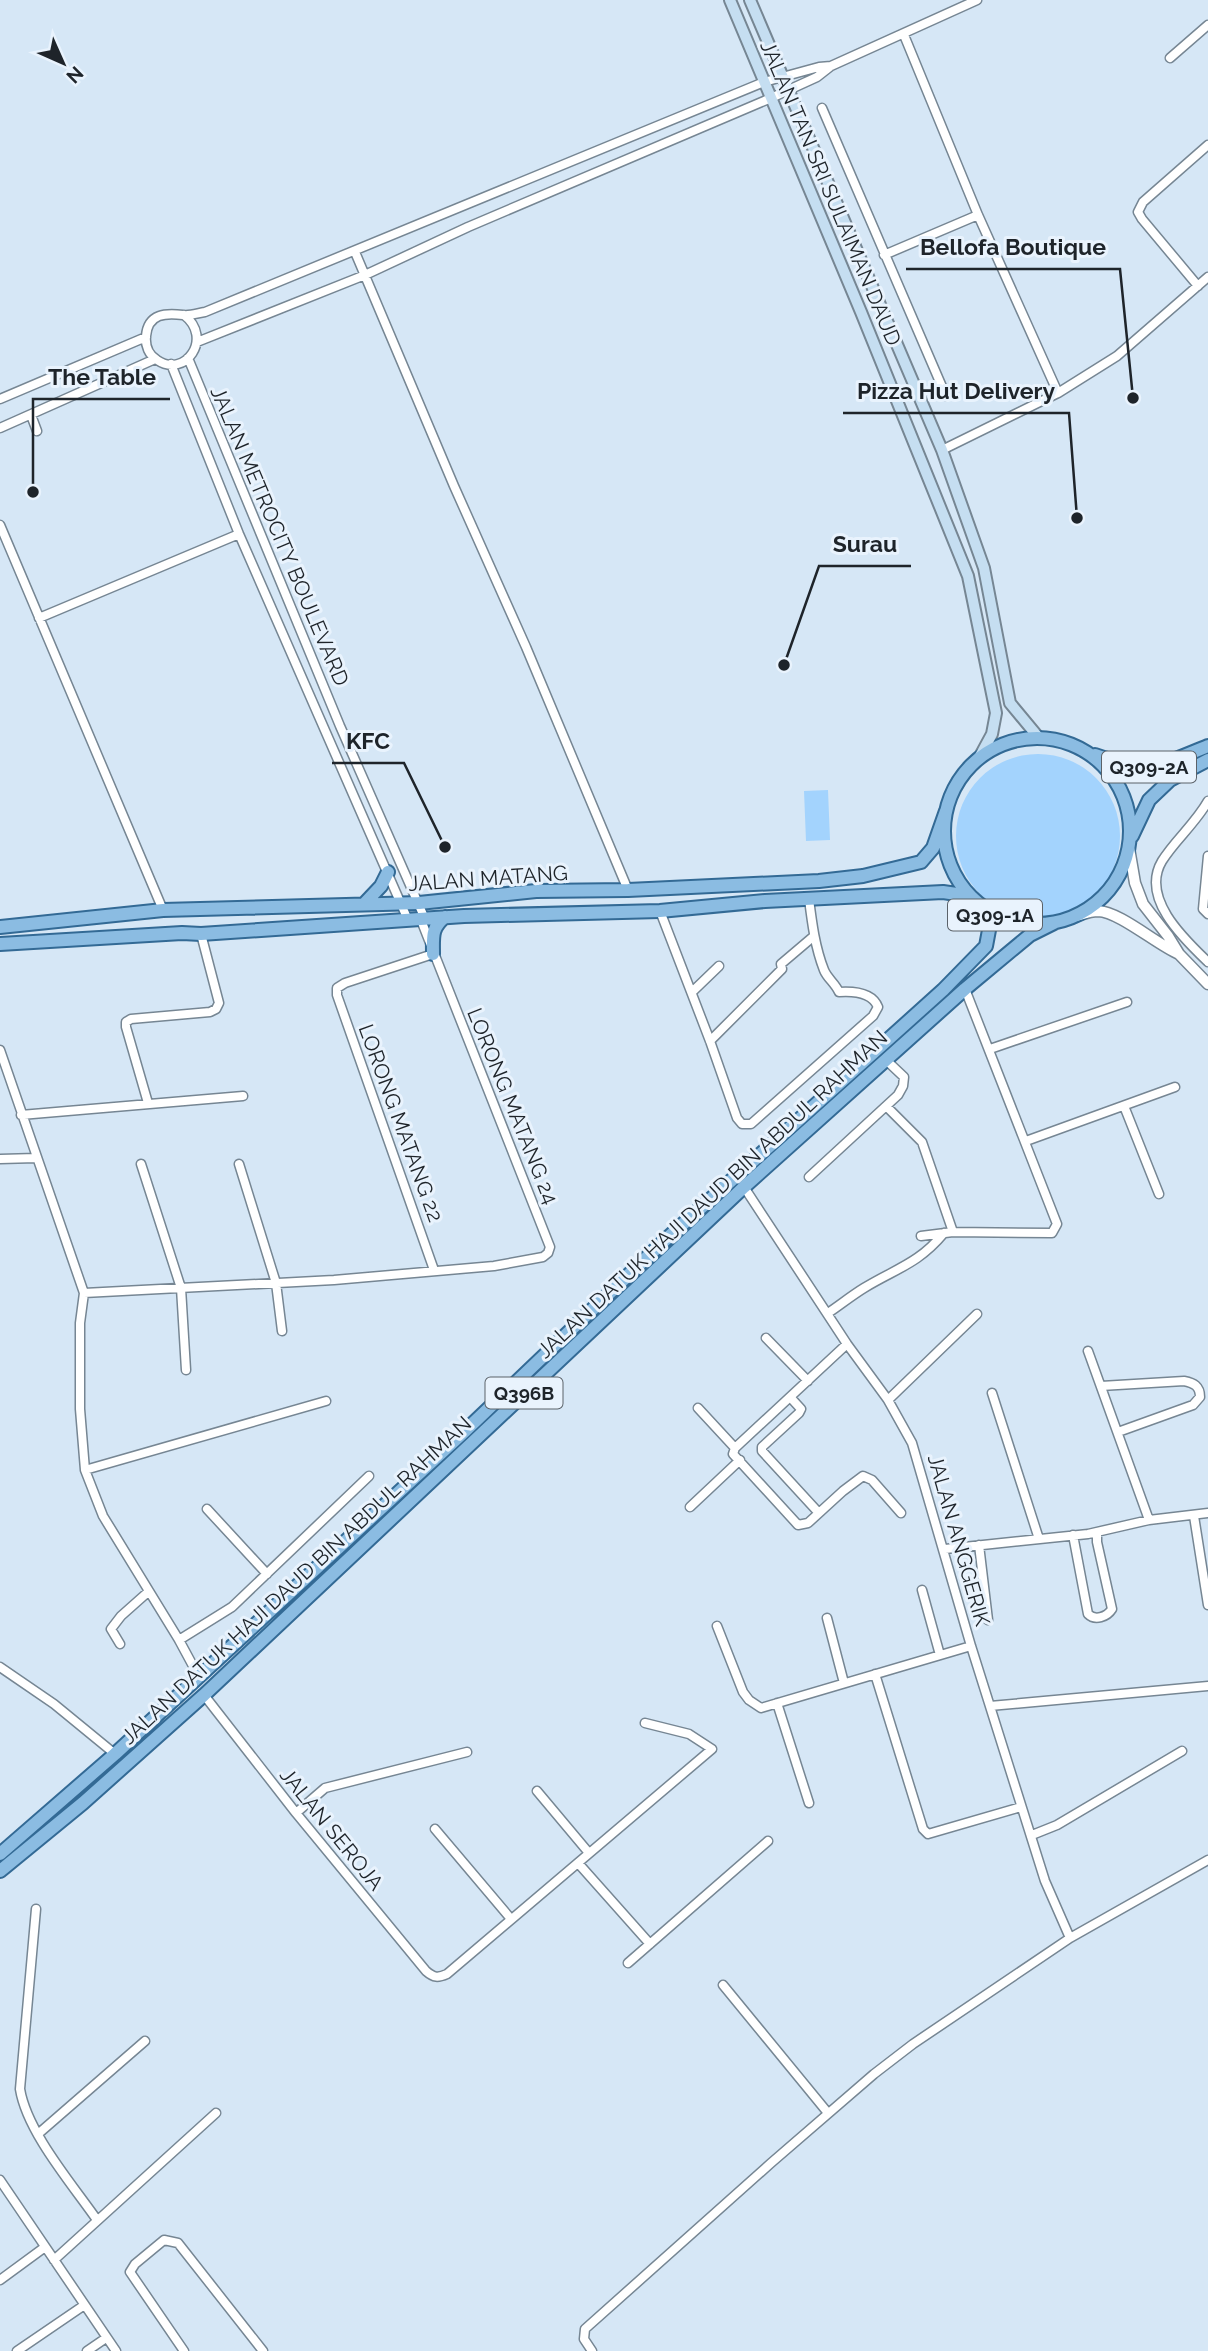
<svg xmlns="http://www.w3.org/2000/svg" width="1208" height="2351" font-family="Raleway,sans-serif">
<rect width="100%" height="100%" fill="#d6e7f6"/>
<!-- green -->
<path fill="#a3d3fd" d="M956 836a82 82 0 1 1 164 0a82 82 0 1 1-164 0Z
M828,790L830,840L806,841L804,791Z"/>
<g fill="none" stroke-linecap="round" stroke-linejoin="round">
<defs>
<path id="minor" d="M904,35L978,215L1058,393
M1170,58L1208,25
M822,108L946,396
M355,252L454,486L526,647L628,890
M884,255L978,215
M1198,286L1142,219L1138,212L1143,202L1208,145
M184,315C214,338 185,379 157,360C149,355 145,346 146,336C148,313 166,313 183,315C190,316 198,313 205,312L764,82L819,67L831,66
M197,342L365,275L468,227L771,98L817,77L831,66L977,0
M188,358L340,726L425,919
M171,364L239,534L408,920
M0,399L146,337
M31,415L37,431
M0,428L155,359
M942,450L1058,393L1117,356L1208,277
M0,525L163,910
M39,618L239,534
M1208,801C1195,824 1175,840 1162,861C1140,898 1184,939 1208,962
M1208,856L1203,909L1208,914
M660,911L710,1041L737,1118L742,1124H751L873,1016L878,1007C872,992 854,991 839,992C835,983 827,978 824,970C815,947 812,923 809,899
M433,954L345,983L337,988V995L434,1270
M692,992L719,966
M710,1041L782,969L781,964L814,936
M990,1049L1127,1002
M0,1050L84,1293L80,1323V1409L85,1470L103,1516L179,1640L199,1677
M148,1103L126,1027V1022L131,1019L210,1012L216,1009L219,1003L201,934
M886,1106L922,1142L953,1232
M1124,1106L1159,1194
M21,1115L243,1096
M1026,1141L1175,1087
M0,1159L36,1158
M141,1164L181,1288L186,1370
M239,1164L276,1283L282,1331
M809,1177L898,1095L903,1086L904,1077L886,1060
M744,1187L847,1344L888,1400L912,1443L971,1646L1045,1881L1070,1938
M921,1236L953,1232L1052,1233L1057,1224L965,989
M84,1293L334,1280L494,1266L543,1257L548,1253L550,1247L421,920
M828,1313C840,1305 851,1296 864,1288C897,1268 918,1264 944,1233
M766,1338L808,1381
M847,1344L735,1448L733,1454L798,1525L808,1523L843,1491L863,1476L872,1480L901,1513
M1088,1351L1149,1520
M1101,1386L1184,1381C1194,1383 1200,1386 1200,1397L1193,1405L1118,1432
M992,1393L1039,1539
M790,1397L801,1409L799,1413L762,1447V1451L818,1512
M888,1400L977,1314
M698,1408L735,1448
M85,1470L326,1401
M690,1507L740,1460
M207,1509L267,1574
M1194,1516L1208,1605
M1073,1535L1088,1614C1095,1621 1107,1617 1112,1609L1097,1542V1532
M979,1545L988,1620
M945,1549L1088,1534L1149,1520L1208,1513
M922,1590L940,1655
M827,1618L844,1683
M717,1626L743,1692L749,1700L761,1708L971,1646
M179,1640L232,1607L369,1476
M120,1644L111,1629L121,1616L148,1592
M0,1667L54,1704L115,1754
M875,1674L923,1829L928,1834L1021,1807
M204,1695L296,1813L426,1971C434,1978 438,1978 447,1974L712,1749L689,1734L645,1723
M777,1703L809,1803
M990,1706L1208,1686
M537,1791L589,1853
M296,1813L325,1788L467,1752
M435,1829L511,1919
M1032,1835L1057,1825L1182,1751
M578,1863L650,1944
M36,1909L20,2089C27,2132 72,2184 97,2220
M628,1963L768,1841
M723,1985L828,2113
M38,2134L145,2041
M0,2180L116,2351
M54,2260L216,2113
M0,2280L45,2247
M17,2351L83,2306
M87,2351L106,2338
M184,2351L130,2272L135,2264L164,2240L178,2243L263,2351
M592,2351L584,2339L585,2329L771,2163L874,2074L913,2044L1070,1938L1208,1860"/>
<path id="tertiary" d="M1129,848L1135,883L1143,904L1168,936L1179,954L1208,984
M1076,916C1083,914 1091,911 1098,911C1120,912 1156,944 1179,954"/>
<path id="secondary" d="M730,0L861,312L968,576L996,713L992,734L979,758
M750,0L942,450L984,568L1010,703L1039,738"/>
<path id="primary" d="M944 831a93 93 0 1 1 186 0a93 93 0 1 1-186 0Z
M1095,755C1150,774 1156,767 1208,746
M1132,836L1149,800L1170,780L1208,760
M364,904L381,886L388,872
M0,927L163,910L419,903L536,891L628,890L819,881L863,876L921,862L933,848L946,811
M0,944L182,933L201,934L464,916L660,911L765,901L943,892L970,896
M433,954C433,937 431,928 445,917
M0,1854L115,1754L465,1431L663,1242L943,990L986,946L989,930L988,911
M0,1871L83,1803L204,1695L744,1187L965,989L1030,935L1054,923"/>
</defs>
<!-- minor casing -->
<use href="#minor" stroke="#768693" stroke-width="11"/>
<!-- tertiary casing -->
<use href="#tertiary" stroke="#768693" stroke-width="13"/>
<!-- secondary casing -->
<use href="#secondary" stroke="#768693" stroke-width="14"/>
<!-- primary casing -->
<use href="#primary" stroke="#336a95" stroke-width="16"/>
<!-- minor -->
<use href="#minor" stroke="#fff" stroke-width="8"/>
<!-- tertiary -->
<use href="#tertiary" stroke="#fff" stroke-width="10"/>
<!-- secondary -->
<use href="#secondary" stroke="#c5def1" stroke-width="10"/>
<!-- primary -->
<use href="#primary" stroke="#8bbce2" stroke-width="12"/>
</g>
<g text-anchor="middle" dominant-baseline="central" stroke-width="6" stroke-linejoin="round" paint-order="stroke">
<!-- shield labels -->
<g fill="#e9f3fd" stroke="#5b6269" stroke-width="2">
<rect x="1102" y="751.5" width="94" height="31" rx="5"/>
<rect x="948" y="899.5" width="94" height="31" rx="5"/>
<rect x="485.5" y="1377.5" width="77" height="31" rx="5"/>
</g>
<g font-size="19" font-weight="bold" fill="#1e242a">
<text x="1149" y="767">Q309-2A</text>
<text x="995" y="915">Q309-1A</text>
<text x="524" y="1393">Q396B</text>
</g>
<!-- street labels -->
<g font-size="21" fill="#1e242a" stroke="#e9f3fd">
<text transform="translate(831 193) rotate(67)">JALAN TAN SRI SULAIMAN DAUD</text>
<text transform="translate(280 536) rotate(67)">JALAN METROCITY BOULEVARD</text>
<text transform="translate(488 878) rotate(-4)">JALAN MATANG</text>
<text transform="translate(513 1106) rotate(68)">LORONG MATANG 24</text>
<text transform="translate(401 1123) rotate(70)">LORONG MATANG 22</text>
<text transform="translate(712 1194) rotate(-43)">JALAN DATUK HAJI DAUD BIN ABDUL RAHMAN</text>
<text transform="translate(959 1540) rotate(74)">JALAN ANGGERIK</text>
<text transform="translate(296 1580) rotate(-43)">JALAN DATUK HAJI DAUD BIN ABDUL RAHMAN</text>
<text transform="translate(332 1829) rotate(51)">JALAN SEROJA</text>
</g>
</g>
<!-- callouts -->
<path fill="none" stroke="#1e242a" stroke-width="2.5" d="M1133 398L1120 269H906M33 492L33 399H170M1077 518L1069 413H843M784 665L819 566H911M445 847L404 763H332"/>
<g fill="#1e242a" stroke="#e9f3fd" stroke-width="2.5">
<circle cx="1133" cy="398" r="7"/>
<circle cx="33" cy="492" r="7"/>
<circle cx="1077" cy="518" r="7"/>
<circle cx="784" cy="665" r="7"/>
<circle cx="445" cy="847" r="7"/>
</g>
<g font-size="23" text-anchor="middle" font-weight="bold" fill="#1e242a" stroke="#e9f3fd" stroke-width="6" stroke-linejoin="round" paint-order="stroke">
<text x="1013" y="255">Bellofa Boutique</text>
<text x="102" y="385">The Table</text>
<text x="956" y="399">Pizza Hut Delivery</text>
<text x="865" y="552">Surau</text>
<text x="368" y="749">KFC</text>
</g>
<!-- north arrow -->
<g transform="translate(63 63) rotate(135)" stroke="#e9f3fd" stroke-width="5" paint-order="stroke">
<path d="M0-5L12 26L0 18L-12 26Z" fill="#1e242a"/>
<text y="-10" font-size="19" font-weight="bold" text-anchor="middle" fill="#1e242a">N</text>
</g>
</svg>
